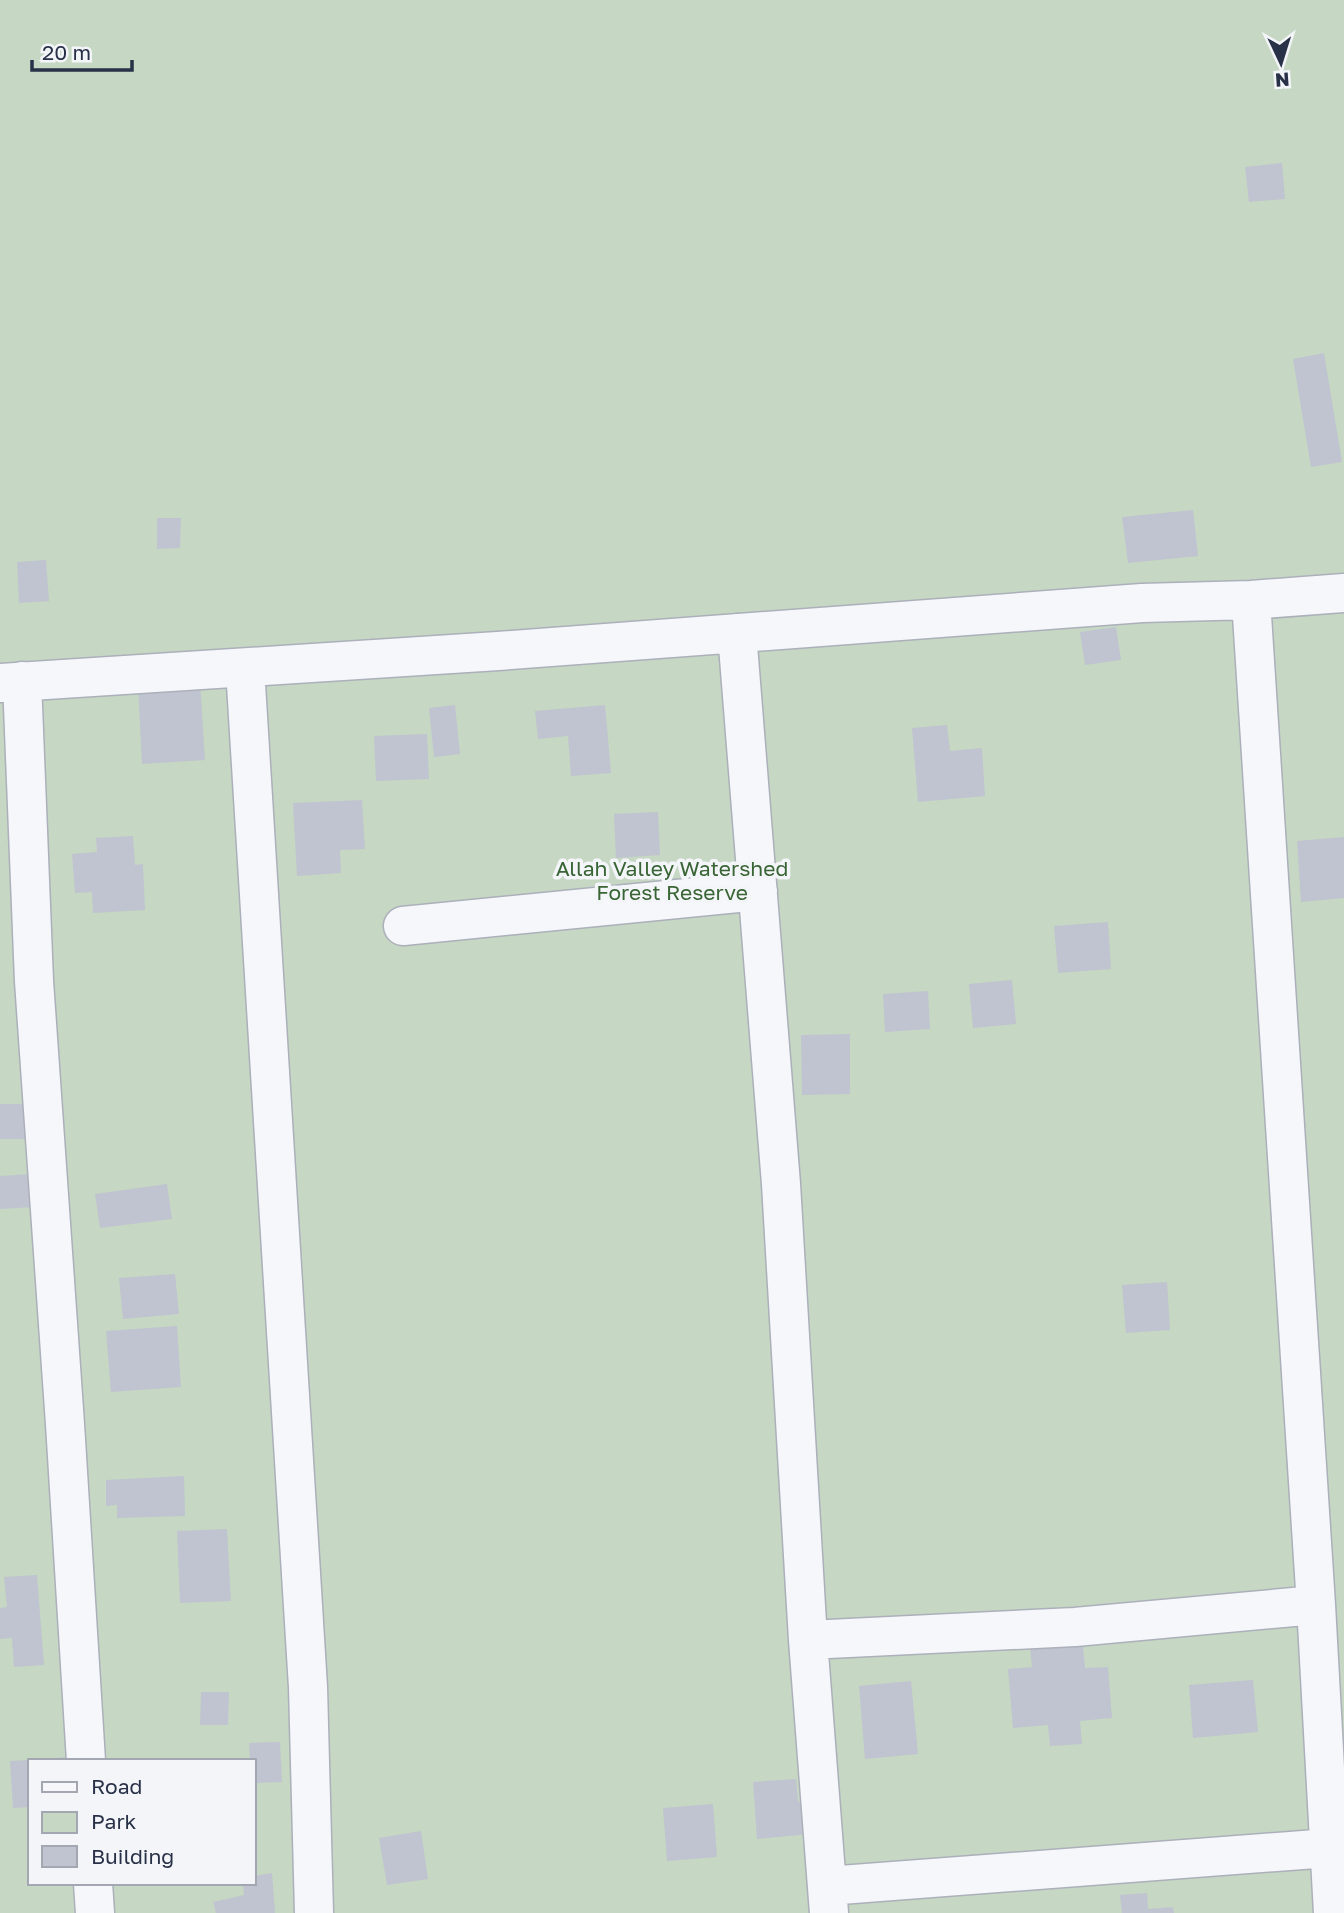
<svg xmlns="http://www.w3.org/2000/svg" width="1344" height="1913" font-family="'Golos Text',sans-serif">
<rect width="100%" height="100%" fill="#e3e6ec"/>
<!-- green -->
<path fill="#c6d7c3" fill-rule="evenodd" d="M0,0H1344V1913H0ZM30,1761H254V1883H30Z"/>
<!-- building -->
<path fill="#bfc4d0" d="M1282,163L1285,199L1249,202L1245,167Z
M1324,353L1342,462L1311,467L1293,359Z
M1193,510L1198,556L1128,563L1122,517Z
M157,518H181L180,548L157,549Z
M46,560L49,601L19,603L17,562Z
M1116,627L1121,660L1085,665L1080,632Z
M200,682L205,760L142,764L138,686Z
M455,705L460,754L434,757L429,708Z
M605,705L611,773L571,776L568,736L538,739L535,711Z
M947,725L950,751L982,748L985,796L918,802L912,728Z
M427,734L429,779L376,781L374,736Z
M362,800L365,849L340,850L341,873L297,876L293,803Z
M658,812L660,855L616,858L614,814Z
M133,836L135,865L143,864L145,910L93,913L92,892L75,893L72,854L97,852L96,838Z
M1344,837V898L1301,902L1297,841Z
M1108,922L1111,969L1058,973L1054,926Z
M1012,980L1016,1024L973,1028L969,984Z
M928,991L930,1029L885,1032L883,994Z
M850,1034V1094L802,1095L801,1035Z
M0,1104H32V1139H0Z
M32,1174L34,1207L0,1209V1176Z
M167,1184L172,1219L100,1228L95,1194Z
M175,1274L179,1314L123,1319L119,1278Z
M1167,1282L1170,1330L1126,1333L1122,1285Z
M177,1326L181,1387L111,1392L106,1331Z
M184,1476L185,1516L117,1518V1505L106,1506V1480Z
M227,1529L231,1601L180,1603L177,1531Z
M37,1575L44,1665L14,1667L12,1638L0,1639V1608L7,1607L4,1577Z
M1082,1635L1085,1668L1108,1667L1112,1718L1080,1721L1082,1744L1050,1746L1048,1725L1013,1728L1008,1669L1032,1667L1029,1638Z
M1253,1680L1258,1732L1193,1738L1189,1685Z
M911,1681L918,1754L865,1759L859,1686Z
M201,1692H229L228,1725H200Z
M280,1742L282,1782L254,1783V1761H250L249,1743Z
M68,1757V1761H44V1759Z
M30,1760V1807L13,1808L10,1761Z
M796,1779L798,1802L808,1801L810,1834L757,1839L753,1782Z
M713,1804L717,1857L667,1861L663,1808Z
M421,1831L428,1879L387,1885L379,1838Z
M272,1873L275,1913H216L213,1902L244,1895L243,1883H254V1876Z
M1147,1893L1148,1909L1173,1907L1174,1913H1122L1120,1895Z"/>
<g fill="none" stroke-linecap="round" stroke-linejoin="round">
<defs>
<path id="minor" d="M1251,600L1316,1605
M737,633L781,1184L808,1640L829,1913
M245,668L308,1687L314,1913
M22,681L34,981L65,1424L86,1761
M0,683L498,651L1142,603L1251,600L1344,593
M403,926L758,891
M808,1640L1075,1627L1316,1605L1333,1913
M93,1883L95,1913
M827,1886L1329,1848"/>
</defs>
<!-- minor casing -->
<use href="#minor" stroke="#abb0ba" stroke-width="41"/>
<!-- minor -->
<use href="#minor" stroke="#f6f7fa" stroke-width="38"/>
</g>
<g text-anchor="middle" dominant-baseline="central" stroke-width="7" stroke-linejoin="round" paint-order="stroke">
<!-- park labels -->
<g font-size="21" fill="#396434" stroke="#f3f5f9">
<text x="672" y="868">Allah Valley Watershed<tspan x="672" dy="24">Forest Reserve</tspan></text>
</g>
</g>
<!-- legend -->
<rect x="28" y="1759" width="228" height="126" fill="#f3f5f9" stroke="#a2a7b2" stroke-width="2"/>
<rect x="42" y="1782" width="35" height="10" fill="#f6f7fa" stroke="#a2a7b2" stroke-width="2"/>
<text x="91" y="1794" font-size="21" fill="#283147">Road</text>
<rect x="42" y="1812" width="35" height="21" fill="#c6d7c3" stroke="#a2a7b2" stroke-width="2"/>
<text x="91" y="1829" font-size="21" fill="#283147">Park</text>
<rect x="42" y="1846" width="35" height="21" fill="#bfc4d0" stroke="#a2a7b2" stroke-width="2"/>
<text x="91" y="1864" font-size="21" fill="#283147">Building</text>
<!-- north arrow -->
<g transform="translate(1281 63) rotate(176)" stroke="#f3f5f9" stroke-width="5" paint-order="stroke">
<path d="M0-5L12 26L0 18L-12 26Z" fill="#283147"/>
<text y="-10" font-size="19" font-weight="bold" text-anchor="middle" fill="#283147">N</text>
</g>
<!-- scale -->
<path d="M32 60v10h100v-10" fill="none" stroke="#283147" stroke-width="3.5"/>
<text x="42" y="60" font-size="21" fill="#283147" stroke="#f3f5f9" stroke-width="5" paint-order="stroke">20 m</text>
</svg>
